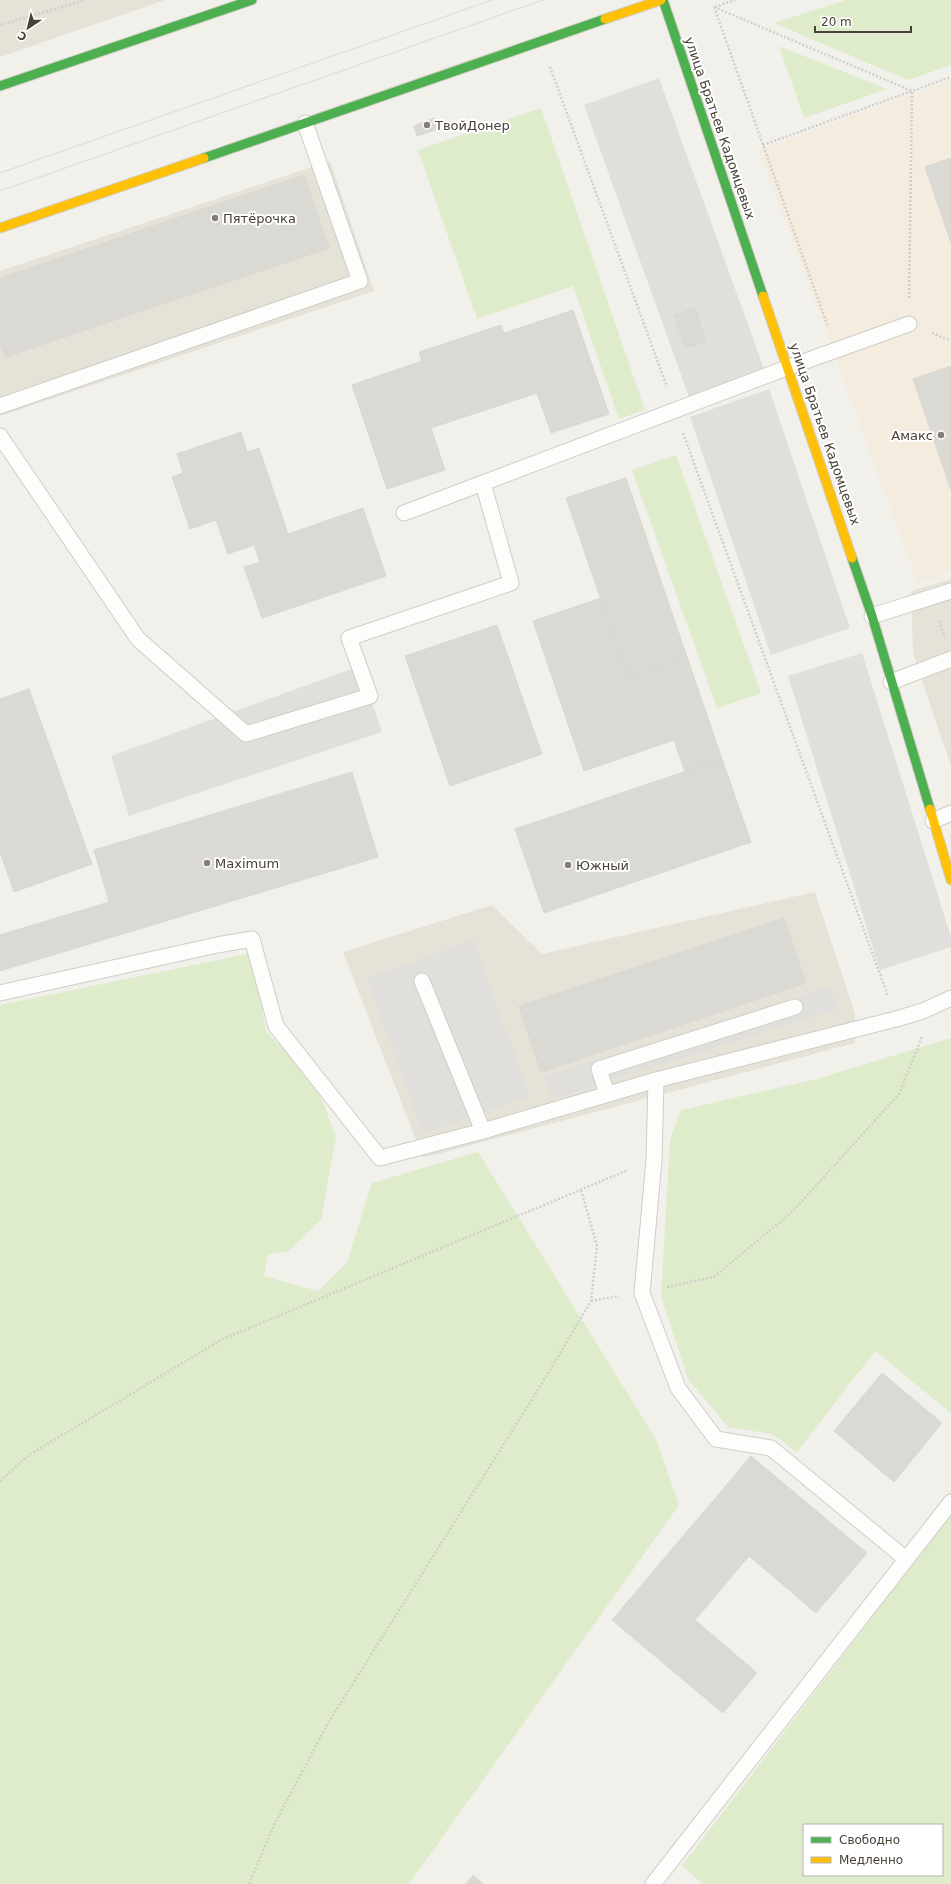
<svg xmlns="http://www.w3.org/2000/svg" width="951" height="1884" font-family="'DejaVu Sans',sans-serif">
<rect width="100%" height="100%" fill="#f1f0eb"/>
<!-- residential -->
<path fill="#e5e2d8" d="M0,0H165L0,57Z
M330,161L374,291L0,416V271Z
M951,579V766L913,653L911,591Z
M815,892L855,1014V1043L423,1158L343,952L492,905L542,954Z"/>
<!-- commercial -->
<path fill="#f4ecde" d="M951,80V572L918,584L759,150Z"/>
<!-- green -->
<path fill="#deeccb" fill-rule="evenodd" d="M846,0H951V65L908,80L774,23Z
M779,46L887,89L804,118Z
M541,108L645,410L619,419L573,286L477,319L418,150Z
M676,455L761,693L717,708L632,470Z
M252,953L266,1031L316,1084L336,1137L321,1220L288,1251L268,1254L264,1276L318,1291L347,1262L372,1183L478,1152L657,1441L679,1505L409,1884H0V1005Z
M951,1038V1413L875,1351L797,1452L772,1434L728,1427L688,1379L661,1296L670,1140L681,1110L817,1079Z
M951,1514V1884H703L682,1866ZM804,1825H942V1875H804Z"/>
<!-- parking -->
<path fill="#e1dfdb" d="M659,78L764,369L689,397L584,105Z
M769,389L850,628L771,655L690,417Z
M862,653L951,937V947L880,970L788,676Z
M360,666L382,732L129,816L111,756Z
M473,940L530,1096L423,1134L367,978Z
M830,987L837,1009L552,1099L545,1076Z"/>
<!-- building -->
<path fill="#dbd9d3" stroke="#d9d7d1" d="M434,118L438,129L417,136L414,126Z
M951,158V243L925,167Z
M304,175L329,248L5,357L0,341V278Z
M695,308L706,341L686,348L674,315Z
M573,310L609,414L551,433L537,393L431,428L445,470L387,489L352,385L422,361L419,352L501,325L504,333Z
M951,366V490L913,379Z
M241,432L247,452L259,448L288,534L363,508L386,576L262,618L244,567L260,562L254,545L228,554L216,520L190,529L172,477L183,473L177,454Z
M626,478L687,657L628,678L566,498Z
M601,598L628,678L687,657L722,759L685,772L674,740L584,771L533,621Z
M497,625L542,754L450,786L405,656Z
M29,689L92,864L14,892L0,852V699Z
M722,759L751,842L544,913L515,829Z
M352,772L378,857L0,971V935L109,902L94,850Z
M784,918L806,983L541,1072L519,1006Z
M882,1373L942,1423L894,1482L834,1431Z
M751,1456L867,1553L816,1613L749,1556L695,1620L757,1673L723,1713L612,1620Z
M473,1875L483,1884H466Z"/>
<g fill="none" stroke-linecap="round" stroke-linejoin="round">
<defs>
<path id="lane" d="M0,406L360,281L305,123
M0,436L138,639L246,734L370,696L349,638L511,583L483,483L789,367L909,324
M404,513L483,483
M872,616L951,591
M891,682L951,659
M933,821L951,813
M422,981L483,1131
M0,993L217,945L252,939L276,1026L380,1158L483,1131L656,1080L896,1019L923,1011L951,998
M656,1080L654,1160L642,1293L678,1388L716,1439L771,1448L906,1559
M607,1094L599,1069L795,1007
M653,1884L951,1502"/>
<path id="fast" d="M663,0L763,296
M0,86L252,0
M204,158L605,19
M852,558L872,616L930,809"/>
<path id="slow" d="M605,19L661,0
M0,228L204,158
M763,296L852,558
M930,809L951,880"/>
</defs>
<!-- lane casing -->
<use href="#lane" stroke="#cfcdc8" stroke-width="17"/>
<!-- fast casing -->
<use href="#fast" stroke="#d1cdc2" stroke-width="11"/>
<!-- slow casing -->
<use href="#slow" stroke="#d1cdc2" stroke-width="11"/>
<!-- path -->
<path stroke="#d2cfcb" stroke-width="2.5" stroke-dasharray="2 2" stroke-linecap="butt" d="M714,7L912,91L909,300
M714,7L828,327
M715,7L735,0
M0,25L85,0
M550,67L667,387
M763,145L951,77
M932,333L949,340
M683,433L888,996
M939,621L945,637
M667,1287L714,1277L792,1212L899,1094L922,1037
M591,1301L619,1296
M0,1481L29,1455L223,1339L628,1170
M249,1884L275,1823L328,1723L541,1385L591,1301L597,1246L581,1190"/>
<!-- lane -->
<use href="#lane" stroke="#fdfdfc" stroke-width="15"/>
<!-- fast -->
<use href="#fast" stroke="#4caf50" stroke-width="9"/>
<!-- slow -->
<use href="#slow" stroke="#ffc107" stroke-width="9"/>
<!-- tram -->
<path stroke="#d9d9d8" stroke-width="1" d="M0,173L492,0
M0,191L543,0"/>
</g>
<!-- markers -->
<g fill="#837e76" stroke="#fff" stroke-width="1.5">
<circle cx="427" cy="125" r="4"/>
<circle cx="215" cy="218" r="4"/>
<circle cx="941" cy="435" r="4"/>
<circle cx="207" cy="863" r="4"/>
<circle cx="568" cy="865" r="4"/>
</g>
<g text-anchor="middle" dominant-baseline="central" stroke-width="4" stroke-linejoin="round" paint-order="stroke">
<!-- poi labels -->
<g font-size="13" fill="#484137" stroke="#fff" text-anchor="start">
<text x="435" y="125">ТвойДонер</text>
<text x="223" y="218">Пятёрочка</text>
<text x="933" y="435" text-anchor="end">Амакс</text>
<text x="215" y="863">Maximum</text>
<text x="576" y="865">Южный</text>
</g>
<!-- street labels -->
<g font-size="13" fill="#484137" stroke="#fff">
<text transform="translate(720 128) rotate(71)">улица Братьев Кадомцевых</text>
<text transform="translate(825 434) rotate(71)">улица Братьев Кадомцевых</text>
</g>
</g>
<!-- legend -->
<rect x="803" y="1824" width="140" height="52" fill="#ffffff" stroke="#b6b3af"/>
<rect x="811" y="1837" width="20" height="6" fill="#4caf50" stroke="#b6b3af"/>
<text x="839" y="1844" font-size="12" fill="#484137">Свободно</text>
<rect x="811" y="1857" width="20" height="6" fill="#ffc107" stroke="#b6b3af"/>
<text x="839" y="1864" font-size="12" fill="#484137">Медленно</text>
<!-- north arrow -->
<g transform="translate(28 28) rotate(215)" stroke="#ffffff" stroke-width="3" paint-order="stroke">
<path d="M0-3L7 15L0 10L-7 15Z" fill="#484137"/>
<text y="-6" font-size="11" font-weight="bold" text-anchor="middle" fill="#484137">С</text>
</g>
<!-- scale -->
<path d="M815 26v6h96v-6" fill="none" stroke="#484137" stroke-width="2"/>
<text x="821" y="26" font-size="12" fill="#484137" stroke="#ffffff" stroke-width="3" paint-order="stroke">20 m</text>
</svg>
